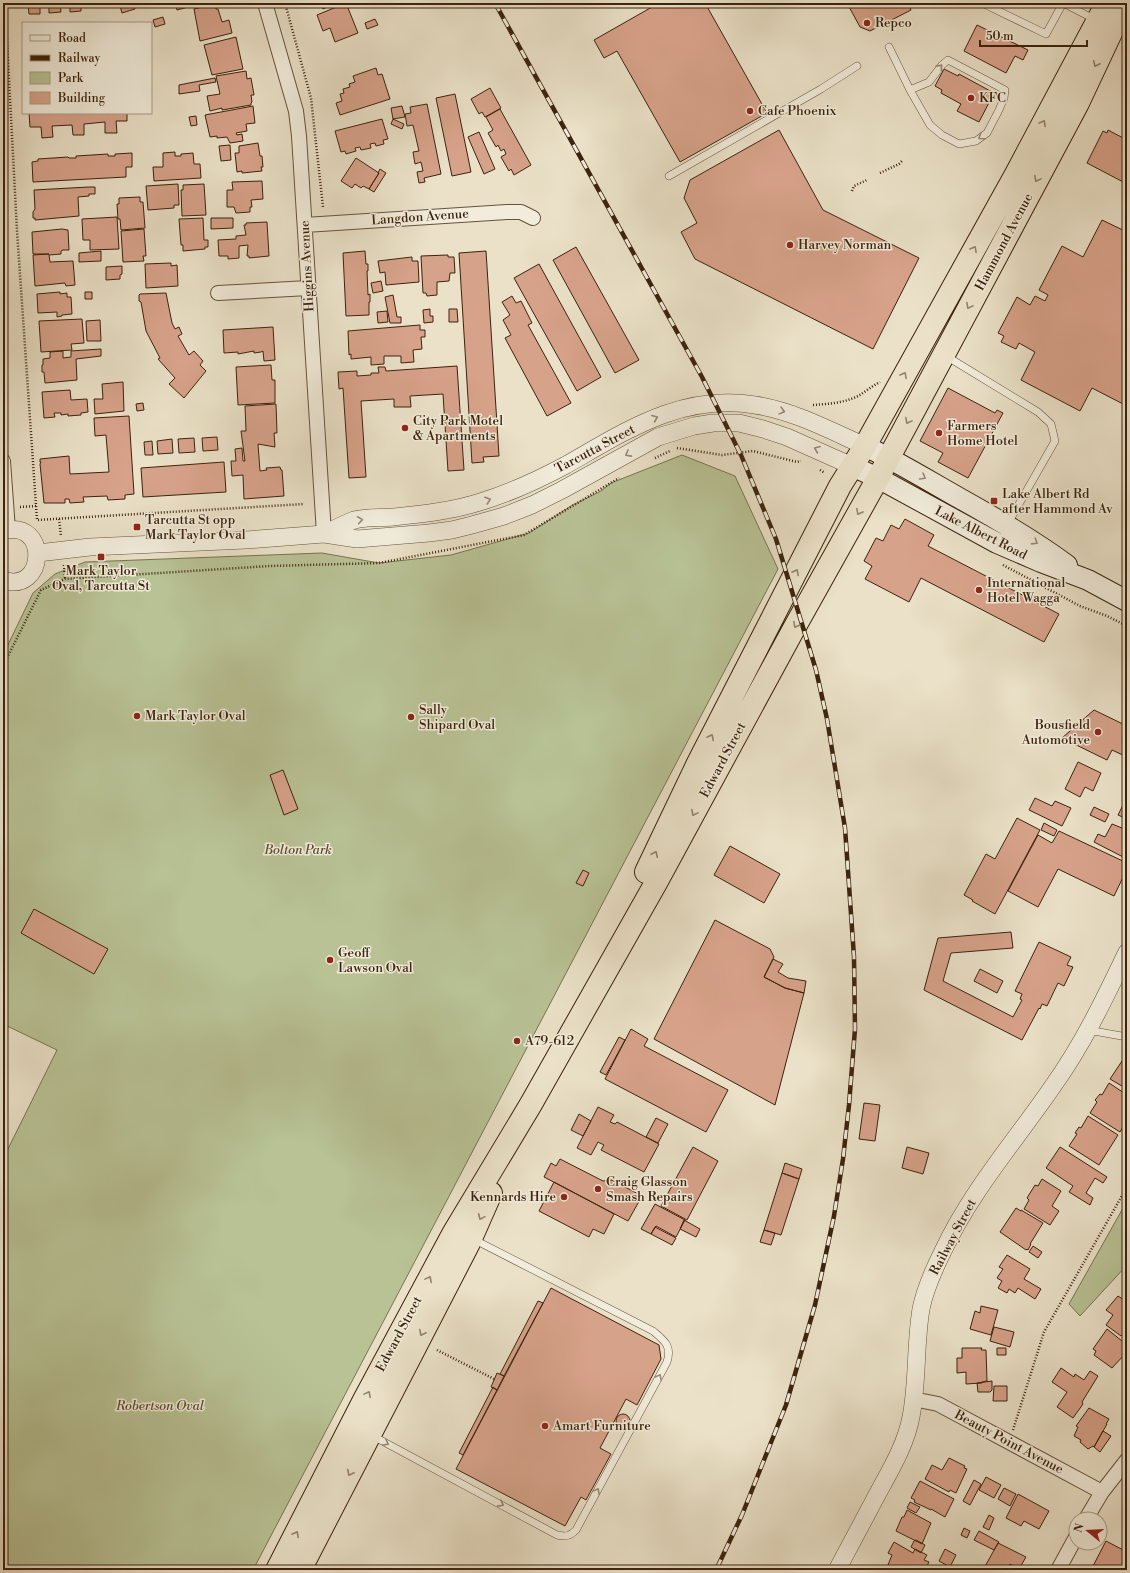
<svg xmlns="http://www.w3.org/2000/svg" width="1130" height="1573" font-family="'Libre Bodoni',serif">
<rect width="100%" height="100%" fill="#eae1c8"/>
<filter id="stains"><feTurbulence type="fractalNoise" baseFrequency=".005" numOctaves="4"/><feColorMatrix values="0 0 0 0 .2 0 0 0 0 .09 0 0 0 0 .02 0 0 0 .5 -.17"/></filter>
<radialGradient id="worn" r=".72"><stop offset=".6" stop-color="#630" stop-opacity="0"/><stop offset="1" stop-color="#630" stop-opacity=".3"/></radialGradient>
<!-- green -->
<path fill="#b8c295" stroke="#7a7250" d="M682,455L735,476L778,569L253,1570H3V1159L57,1050L3,1024V655L33,593L55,574L85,562L322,553L379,563L451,555L529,533L571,506L601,491L611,483Z
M1127,1201V1265L1080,1316L1069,1304Z"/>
<!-- building -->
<path fill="#d7a28a" stroke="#3d220c" d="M22,3H60L61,12L49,13V3L40,4V14H29L28,4L22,5Z
M70,3H81V11L70,12Z
M119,3H133L135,9L122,13Z
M175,3H204L177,10Z
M320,3H333V4L323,9Z
M346,3L358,33L335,42L330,28L323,31L317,15Z
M659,3H705L767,113L680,162L617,51L604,58L594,40Z
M847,3H908L911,10L870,31L860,27Z
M215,4L216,9H218L222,22L229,20L232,33L200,41L194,9Z
M163,17L165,24L155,27L153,20Z
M375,19L378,25L367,29L365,23Z
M977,25L1028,50L1023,60L1015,56L1006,73L964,51Z
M236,37L243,69L212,75L204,45Z
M376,68L378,75L382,74L390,99L340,115L336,103L342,101L340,94L344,93L343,89L350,87L349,84L355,82L353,76Z
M944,69L958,76L959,74L994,93L979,122L957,111L961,104L941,93L942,90L935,86Z
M246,71L247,79L251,78L254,95H251L252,102L251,103V105L222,110V108L210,111L207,96L220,94L216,76Z
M215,78L216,82L199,85L200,91L179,94V85Z
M490,88L501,108L485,117L482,112L479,114L471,99Z
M455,94L471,172L452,176L436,98Z
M427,104L441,174L424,178L425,182L419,183L417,172L423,171L421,162L415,164L413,152L419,151L413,125L407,126L405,114L411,113L410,107Z
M253,106L255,123L246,124L247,131L236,133L237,135L242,134L243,141L230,143L227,137L217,138V136L210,137L205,115Z
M402,106L405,117L393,119L391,108Z
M500,109L531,165L514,175L511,169L509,171L501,157L506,154L504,149L501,151L498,145L496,147L488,133L493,130L486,117Z
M29,113H127V121H116L117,133H105V122L84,124V135H73L72,125L52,126L53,137L42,138L41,127H30Z
M196,116L197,125L191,126L189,117Z
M382,119L388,139L383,140L384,144L376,146L375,143L370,144L371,148L361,150L360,147L355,148L356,151L346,154L345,151L341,152L335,131Z
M393,119L404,124L402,129L391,124Z
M779,130L823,210L919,258L873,349L695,259L681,232L697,223L684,198L690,180Z
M1108,130L1127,140V184L1087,163L1103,131L1107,133Z
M479,132L495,169L484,174L468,137Z
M258,143L260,156H262L263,167H261L262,171L242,173V171L237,172L235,153H239V146Z
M230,145L231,160L221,161L219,146Z
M175,152V156H181V154L193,153L194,164H200L201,178L154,181L153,167H163V153Z
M132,153V167H126V177L33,182L32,162L38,161V159L68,157L69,158H76V156L108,154V156H115V154Z
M356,158L379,173L369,189L363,186L361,188L355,184L352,188L341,181Z
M380,169L386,173L374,192L369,189L379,173H378Z
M262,181L263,199L251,200L252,207H250V212L236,213L234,207H227V190H233L232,182Z
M178,184L179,205H174V208L148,210L146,186Z
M204,184L206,215L182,216L181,190H183V185Z
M89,187H95V194H89V196L78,197L79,216L35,220V218H33V212L35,209L34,190Z
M140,197V202H143L145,228L121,230L120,219H118L117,204H119V198Z
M117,217L119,249L90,250V240H83L82,219Z
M203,218L204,240H208V247H205V249L183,251V245H181L179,219Z
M211,218H233V228L211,229Z
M1102,220L1127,232V406L1092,388L1080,411L1021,380L1035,352L1019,343L1016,349L1001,342L1004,336L998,333L1017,297L1030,305L1035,296L1045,301L1048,295L1039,290L1062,246L1083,257Z
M267,222L269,256L249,258V256H247L248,245L239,246V258L228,259V256H219L218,240L236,239V236L246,235L244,225H246V223Z
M62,229L68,230L69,250H63L61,251V254L49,255L50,262L73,261L75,285L66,286L65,283L35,286L33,255L49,254H33L32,232Z
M144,229L146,256H143L144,261L123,262L121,231Z
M576,247L639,360L615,373L553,260Z
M101,251V261L79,262V253Z
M365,251L366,264H368V271H367L368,295L370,294V302H369V315L346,316L343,253Z
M486,251L499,456L483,457L484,462L472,463L459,253Z
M448,255V257H454L455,273H450L449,281L437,282V295L427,296L426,293H423L421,256Z
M412,257V261H418L419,282L386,285L385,272L380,273L378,261Z
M171,263V266L177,265L178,286L146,288L145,264Z
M539,264L601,377L577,391L514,278Z
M122,266V274L120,275V279L106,280V267Z
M381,281L383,291L373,293L371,283Z
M60,292V294L67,293V297H71L72,314L62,315V316L57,317V312L38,313L37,294Z
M85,292H92V299H85Z
M166,293L172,323L175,329L179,327L182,334L178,336L189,355L194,351L203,361L200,365L206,371L184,398L169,384L175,378L158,359L160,358L146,331L141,302L139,301V295L140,294Z
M393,295L397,317H401V323H390L385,297Z
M512,296L516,303L521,301L532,323L528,325L571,403L547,416L505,338L511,335L503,320L510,315L502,302Z
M430,309V316H433V322L424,323L423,310Z
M449,309H457L458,322H449Z
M387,311L388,322L378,323L377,312Z
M82,319L84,343L71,344L72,350L41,352L39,321Z
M100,320L101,341H87L86,321Z
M420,325V330H425V337H421L422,349L413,350L414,362L401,363V356H384V364L371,365V357L351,359V354L349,355L348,331Z
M273,327L275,360L264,361L263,351L261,352L254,353V351L238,354V352L224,353L223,330Z
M101,349V356L76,359L77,380L45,383L44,372H42V365H43V359L50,358V352L63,351V358L71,357V351Z
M271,365L272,380H275V403L238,405L236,367Z
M457,366L464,470L448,471L443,394L410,396L411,407H394V399L361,401L366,477L349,478L343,388L339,389L338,372L357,371V376L371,375V373H379L378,367H385L386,371Z
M123,382L124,411L95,414L94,399H103L102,384Z
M948,388L995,413L997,410L1003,413L968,478L938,462L943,453L920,441Z
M70,390L71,400L87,399L88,412L81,413V415L68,416V414L61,415V413H54L55,417L44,418L42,392Z
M143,403L144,410L137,411L136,404Z
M276,404L277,433H274L275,447L258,444L260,471L267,470L266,468L280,467L281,470H282L284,496L244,499L243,475L232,476L231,461H236L235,449L242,448L243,461H245L241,431H246L245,406Z
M129,416L134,494L125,495V499L108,500L107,496L83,497L84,502L70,503L69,499H65V503H44L40,464L41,462H40V459L69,456L70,474L109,472L106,435L95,436L94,418Z
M217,437L218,450L203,451L202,438Z
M194,438L195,452L179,453L178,439Z
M172,439L173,453L158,454L157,441Z
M152,441L153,455H145L144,442Z
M224,462L226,492L143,497L141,468Z
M905,519L934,535L928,546L1059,614L1044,642L921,578L909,602L865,579L872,566L864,561L876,538L883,541L891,525L899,529Z
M1094,710L1127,726V757L1112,750L1107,760L1062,738Z
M1078,762L1101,773L1093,791L1085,787L1080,797L1065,789Z
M283,770L298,809L284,815L270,775Z
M1127,797V819L1118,815Z
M1035,798L1052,806L1055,801L1071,808L1062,826L1029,810Z
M1094,807L1109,814L1105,822L1090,815Z
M1017,818L1040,830L995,914L972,901L973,900L964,895L986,854L995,859Z
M1044,823L1057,830L1054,836L1041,830Z
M1112,824L1127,830V859L1094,842L1098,834L1105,837Z
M1059,831L1127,863V869L1114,896L1058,869L1038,907L1008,891L1038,835L1052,843Z
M730,846L780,874L764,903L714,875Z
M583,870L589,873L583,886L576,883Z
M34,909L108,949L94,974L21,933Z
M715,920L770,949L774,957L764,977L785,988L804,993L775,1105L654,1039Z
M1011,932L1013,948L951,953L943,981L1013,1017L1022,1000L1020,999L1022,994L1015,991L1039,942L1071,957L1067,965L1073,967L1064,986L1058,983L1047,1006L1042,1004L1040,1009L1039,1008L1022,1040L924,990L938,938Z
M773,959L783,964L778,972L788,978L806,981L804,993L785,988L764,977Z
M980,969L1003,981L997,993L974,981Z
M631,1029L648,1039L644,1046L728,1090L706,1132L605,1079Z
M619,1037L625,1040L606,1075L600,1072Z
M1126,1055L1127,1056V1089L1110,1079Z
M1109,1083L1127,1095V1120L1120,1132L1090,1113L1097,1102L1095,1100L1100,1094L1102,1095Z
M864,1103L880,1105L875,1141L859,1139Z
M598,1107L614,1115L610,1122L615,1124L617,1122L659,1144L644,1172L601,1150L604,1145L598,1142L591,1155L577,1148Z
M579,1114L591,1121L583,1136L571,1130Z
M1088,1116L1118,1135L1099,1165L1069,1146L1077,1134L1075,1133L1079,1127L1081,1128Z
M656,1118L668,1124L658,1143L646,1137Z
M693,1147L718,1161L687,1220L661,1206Z
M907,1147L929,1153L923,1174L902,1168Z
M1060,1147L1107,1177L1103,1183L1095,1178L1086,1193L1093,1198L1090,1205L1069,1192L1073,1186L1046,1168Z
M560,1159L603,1181L612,1180L642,1196L628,1221L544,1177L551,1163L556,1166Z
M785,1163L802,1169L799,1179L782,1173Z
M782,1173L799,1179L781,1235L764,1230Z
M1042,1179L1061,1191L1052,1206L1059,1211L1050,1225L1024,1209L1029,1200L1027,1198L1035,1185L1038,1186Z
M554,1182L614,1214L604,1234L593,1229L589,1237L539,1211Z
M655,1204L685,1220L676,1237L656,1226L651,1234L641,1229Z
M1016,1208L1021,1211V1210L1043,1223L1030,1244H1031L1028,1250L1027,1249L1026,1250L1000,1232Z
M684,1220L700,1229L696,1237L680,1229Z
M655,1227L676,1238L672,1245L651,1234Z
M764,1230L775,1233L771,1245L760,1242Z
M1033,1246L1042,1252L1038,1258L1029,1252Z
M1007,1255L1030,1269L1024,1279L1041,1289L1035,1299L1018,1288L1015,1293L1009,1289L1007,1293L998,1288L1002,1281L997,1278L1003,1269L999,1267Z
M551,1288L659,1345L661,1359L637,1405L626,1399L600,1448L611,1454L586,1500L581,1497L565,1526L456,1469Z
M1118,1296L1124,1300L1127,1296V1337L1123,1334L1121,1336L1106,1325L1113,1315L1106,1310Z
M538,1301L543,1303L504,1376L500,1374Z
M981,1306L998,1310L991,1335L970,1329L975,1311L980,1313Z
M994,1327L1014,1332L1010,1347L990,1341Z
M1107,1329L1127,1345V1348L1123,1354L1124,1355L1112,1368L1094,1355L1096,1351L1093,1349Z
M962,1348H982L981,1350H986L987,1381L982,1382V1383L966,1384V1372L957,1373V1358H962Z
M997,1348H1006V1355H997Z
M1061,1368L1074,1377L1075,1374L1084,1380L1090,1371L1098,1376L1082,1402L1083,1404L1073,1418L1057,1407L1067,1392L1052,1382Z
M497,1373L504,1376L497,1390L491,1387Z
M992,1381V1390L990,1392H978L977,1383Z
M994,1386H1007V1401H993Z
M493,1387L497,1390L463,1455L459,1453Z
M1089,1408L1109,1419L1106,1424H1107L1094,1447L1093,1446L1088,1449L1080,1442L1081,1440L1074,1436L1078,1427L1076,1426Z
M616 1421a7 7 0 1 1 14 0a7 7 0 1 1-14 0Z
M1103,1431L1111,1436L1100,1452L1094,1447Z
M949,1458L965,1466L964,1468L967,1469L956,1493L950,1490L949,1492L925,1479L932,1465L942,1470Z
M986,1477L1001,1485L994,1498L979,1490Z
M974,1480L981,1484L970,1505L963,1501Z
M920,1481L954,1499L945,1517L931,1509V1510L914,1502L915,1500L911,1498Z
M1004,1488L1016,1494L1010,1506L998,1499Z
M1018,1494L1049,1511L1039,1529L1024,1521L1021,1526L1006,1518Z
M910,1502L920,1507L916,1513L907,1508Z
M907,1510L931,1523L922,1544L896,1531L902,1517H904Z
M989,1515L994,1518L989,1530L983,1527Z
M964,1528L970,1531L967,1538L961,1535Z
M979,1531L999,1542L994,1550L974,1540Z
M916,1540L925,1545L921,1553L911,1547L914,1541Z
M1106,1541L1127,1552V1570H1091Z
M894,1542L913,1553L915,1549L927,1555L924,1560L929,1562L925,1570H898L888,1565L892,1555L888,1553Z
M998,1543L1026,1557L1019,1569L1010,1564L1008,1570H983Z
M945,1549L956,1555L950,1567L939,1561Z"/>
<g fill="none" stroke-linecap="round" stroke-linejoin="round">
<defs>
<path id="service" d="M982,3L1046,34L1063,3
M1063,3L1096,20
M889,47L910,90L930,125L942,135L959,144L976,141L987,133L999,110L1004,98L1005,90L948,60L942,65L929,82L910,90
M669,176L821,89L857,66
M946,356L1038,412L1051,424L1055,441L1007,525
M1088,1030L1127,1037
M371,1435L557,1535C566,1537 570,1536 576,1530L667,1362C672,1346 665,1341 653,1331L473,1239"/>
<path id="minor" d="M265,3L296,111L299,136L324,534
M305,225L507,212H521L533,218
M218,293L308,288
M3,461L8,530
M913,1399L938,1404L1102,1492
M1086,1519L1102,1492L1127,1460
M1058,1570L1076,1537"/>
<path id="tertiary" d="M3,531C50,518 46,595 3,580
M324,534C334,529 344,524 354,520C366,517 381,518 393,517C422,514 452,511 480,502C510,493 538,480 566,465C626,431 681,393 755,405C794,411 829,430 865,446
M38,553L90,547L246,540L324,534L357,539L429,533L452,530L472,525L504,516L532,505L562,490L658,437L694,426L713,423H739L763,429L787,437L852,466
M837,1570C851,1544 864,1519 878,1493C891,1469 906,1444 911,1417C918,1381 915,1345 921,1309C925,1289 934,1269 943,1251C971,1191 1016,1140 1053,1086C1083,1044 1105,998 1127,952"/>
<path id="secondary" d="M865,446C898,462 929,481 961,499C997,519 1033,540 1067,565
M852,466L878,478L997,543L1041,562L1088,580L1127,601"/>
<path id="trunk" d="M646,872L698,763L840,486L865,446L1016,174L1107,3
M277,1570L364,1400L453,1234L531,1104L657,881L797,623L878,478L1078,103L1125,3
M300,1570L469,1243L491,1193"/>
</defs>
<!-- service casing -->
<use href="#service" stroke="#68523b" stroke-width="8"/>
<!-- minor casing -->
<use href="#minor" stroke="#68523b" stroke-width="16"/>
<!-- tertiary casing -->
<use href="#tertiary" stroke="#68523b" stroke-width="18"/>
<!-- secondary casing -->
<use href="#secondary" stroke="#3d220c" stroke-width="22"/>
<!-- trunk casing -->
<use href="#trunk" stroke="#3d220c" stroke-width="24"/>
<!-- path -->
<path stroke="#3d220c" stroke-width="2.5" stroke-dasharray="1 2" stroke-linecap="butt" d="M5,3L17,231L37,520L304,504
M285,3L311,98L323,207
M880,173L899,164L903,160
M852,191L854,186L867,180
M813,405C828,404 844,403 858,396C865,392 872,386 880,382
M677,448L722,455L753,451L797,462L801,461
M655,458L670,451
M820,470L825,473
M20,507L36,506
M59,519L61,536
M64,565L65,579
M1003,565L1080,606L1107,616L1127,626
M3,666L41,590L65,579L270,566L379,563L524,535L619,478
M437,1350L494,1379
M1013,1430L1044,1332L1127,1187"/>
<!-- service -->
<use href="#service" stroke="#f1ecdb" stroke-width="7"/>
<!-- minor -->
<use href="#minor" stroke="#f1ecdb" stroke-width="14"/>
<!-- tertiary -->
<use href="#tertiary" stroke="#f1ecdb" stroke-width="17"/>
<!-- secondary -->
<use href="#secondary" stroke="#f1ecdb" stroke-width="20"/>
<!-- trunk -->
<use href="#trunk" stroke="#eae1c8" stroke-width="22"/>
<defs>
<path id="rail" d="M495,3L702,377L741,455L776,539L816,670L827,719L845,828L854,957L855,1029L849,1105L843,1159L834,1216L815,1305L786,1405L742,1515L716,1570"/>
</defs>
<!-- rail casing -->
<use href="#rail" stroke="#3d220c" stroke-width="4.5"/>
<!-- rail -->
<use href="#rail" stroke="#f1ecdb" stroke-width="3" stroke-dasharray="9" stroke-linecap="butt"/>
</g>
<!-- one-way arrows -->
<defs><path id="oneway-chevron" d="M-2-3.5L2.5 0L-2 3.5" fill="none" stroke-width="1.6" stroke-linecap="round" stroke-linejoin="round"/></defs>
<g stroke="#94826a">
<use href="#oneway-chevron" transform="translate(1096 64) rotate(115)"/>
<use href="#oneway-chevron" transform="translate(1043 123) rotate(-62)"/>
<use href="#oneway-chevron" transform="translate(1037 179) rotate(118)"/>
<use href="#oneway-chevron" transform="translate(974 249) rotate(-61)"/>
<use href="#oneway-chevron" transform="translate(969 306) rotate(118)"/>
<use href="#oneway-chevron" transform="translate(904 375) rotate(-61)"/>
<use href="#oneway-chevron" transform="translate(908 421) rotate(118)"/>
<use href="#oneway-chevron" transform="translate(859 512) rotate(119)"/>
<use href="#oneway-chevron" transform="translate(796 572) rotate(-63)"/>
<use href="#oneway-chevron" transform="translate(796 625) rotate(119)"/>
<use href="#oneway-chevron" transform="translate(711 737) rotate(-63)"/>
<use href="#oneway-chevron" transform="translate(694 813) rotate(118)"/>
<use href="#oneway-chevron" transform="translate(655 854) rotate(-65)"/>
<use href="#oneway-chevron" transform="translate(481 1217) rotate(114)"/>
<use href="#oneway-chevron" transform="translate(429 1279) rotate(-62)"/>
<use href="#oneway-chevron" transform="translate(422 1333) rotate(117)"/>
<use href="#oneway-chevron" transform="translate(368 1394) rotate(-62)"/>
<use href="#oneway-chevron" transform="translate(350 1473) rotate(117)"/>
<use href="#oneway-chevron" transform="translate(296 1534) rotate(-63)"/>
</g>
<g stroke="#978774">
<use href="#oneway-chevron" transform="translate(940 67) rotate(-49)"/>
<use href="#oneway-chevron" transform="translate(981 137) rotate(145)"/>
<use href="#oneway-chevron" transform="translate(782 411) rotate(15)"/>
<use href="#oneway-chevron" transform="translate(655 418) rotate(-22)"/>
<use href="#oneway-chevron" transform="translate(817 449) rotate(-157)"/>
<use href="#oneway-chevron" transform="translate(628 454) rotate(151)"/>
<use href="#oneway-chevron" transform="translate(923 477) rotate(30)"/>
<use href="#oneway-chevron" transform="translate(488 500) rotate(-19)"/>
<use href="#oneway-chevron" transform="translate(360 520) rotate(-8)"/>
<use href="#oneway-chevron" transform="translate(1035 542) rotate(32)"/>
<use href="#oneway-chevron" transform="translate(659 1377) rotate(-62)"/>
<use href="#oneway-chevron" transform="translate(386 1443) rotate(29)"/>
<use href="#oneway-chevron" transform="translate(597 1491) rotate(-62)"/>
<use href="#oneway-chevron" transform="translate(501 1504) rotate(28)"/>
</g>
<!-- markers -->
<g fill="#8f2418" stroke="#f1ecdb" stroke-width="1.5">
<circle cx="867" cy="23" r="4"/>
<circle cx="971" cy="98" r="4"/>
<circle cx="750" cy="111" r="4"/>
<circle cx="790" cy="245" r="4"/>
<circle cx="405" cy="428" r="4"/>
<circle cx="939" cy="433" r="4"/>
<rect x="990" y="497" width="8" height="8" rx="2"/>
<rect x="133" y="523" width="8" height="8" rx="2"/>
<rect x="97" y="553" width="8" height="8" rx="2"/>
<circle cx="979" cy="590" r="4"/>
<circle cx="137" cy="716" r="4"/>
<circle cx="411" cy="717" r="4"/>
<circle cx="1098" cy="732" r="4"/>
<circle cx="330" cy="960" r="4"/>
<circle cx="517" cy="1041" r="4"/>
<circle cx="598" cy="1189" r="4"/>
<circle cx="564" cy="1197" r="4"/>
<circle cx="545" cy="1426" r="4"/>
</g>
<g text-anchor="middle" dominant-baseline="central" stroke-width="3" stroke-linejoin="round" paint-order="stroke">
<!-- poi labels -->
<g font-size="13" fill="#3d220c" stroke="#f1ecdb" text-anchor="start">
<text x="875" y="23">Repco</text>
<text x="979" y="98">KFC</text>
<text x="758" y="111">Cafe Phoenix</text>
<text x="798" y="245">Harvey Norman</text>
<text x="413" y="421">City Park Motel<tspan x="413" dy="15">&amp; Apartments</tspan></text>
<text x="947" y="426">Farmers<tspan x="947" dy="15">Home Hotel</tspan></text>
<text x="1002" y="494">Lake Albert Rd<tspan x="1002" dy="15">after Hammond Av</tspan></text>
<text x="145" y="520">Tarcutta St opp<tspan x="145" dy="15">Mark Taylor Oval</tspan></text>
<text x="101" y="571" text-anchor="middle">Mark Taylor<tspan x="101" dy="15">Oval, Tarcutta St</tspan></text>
<text x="987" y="583">International<tspan x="987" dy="15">Hotel Wagga</tspan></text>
<text x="419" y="710">Sally<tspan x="419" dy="15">Shipard Oval</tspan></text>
<text x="145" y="716">Mark Taylor Oval</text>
<text x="1090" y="725" text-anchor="end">Bousfield<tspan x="1090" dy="15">Automotive</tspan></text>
<text x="338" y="953">Geoff<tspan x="338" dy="15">Lawson Oval</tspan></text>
<text x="525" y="1041">A79-612</text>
<text x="606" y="1182">Craig Glasson<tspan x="606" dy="15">Smash Repairs</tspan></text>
<text x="556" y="1197" text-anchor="end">Kennards Hire</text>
<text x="553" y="1426">Amart Furniture</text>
</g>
<!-- street labels -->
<g font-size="13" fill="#3d220c" stroke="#f1ecdb">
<text transform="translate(420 217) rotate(-4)">Langdon Avenue</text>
<text transform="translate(1004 242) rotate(-62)">Hammond Avenue</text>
<text transform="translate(307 266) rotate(-93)">Higgins Avenue</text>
<text transform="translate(595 449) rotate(-28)">Tarcutta Street</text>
<text transform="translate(981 533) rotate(27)">Lake Albert Road</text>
<text transform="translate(723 760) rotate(-62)">Edward Street</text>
<text transform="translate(953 1237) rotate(-62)">Railway Street</text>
<text transform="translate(399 1334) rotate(-62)">Edward Street</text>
<text transform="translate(1009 1442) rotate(28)">Beauty Point Avenue</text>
</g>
<!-- park labels -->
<g font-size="13" font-style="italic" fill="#5c4a2e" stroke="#f1ecdb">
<text x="298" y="850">Bolton Park</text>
<text x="160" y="1406">Robertson Oval</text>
</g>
</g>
<!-- margin -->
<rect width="1130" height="1573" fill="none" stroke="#eae1c8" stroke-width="16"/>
<rect x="4" y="4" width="1122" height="1565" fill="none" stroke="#3d220c" stroke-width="2"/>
<rect x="8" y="8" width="1114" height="1557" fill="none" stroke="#3d220c"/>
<!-- legend -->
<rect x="22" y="22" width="130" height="92" fill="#f1ecdb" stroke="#a99b88"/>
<rect x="30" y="35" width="20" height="6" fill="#f1ecdb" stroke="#a99b88"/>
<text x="58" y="42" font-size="12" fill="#3d220c">Road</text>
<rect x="30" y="55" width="20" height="6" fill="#3d220c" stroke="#a99b88"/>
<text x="58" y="62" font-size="12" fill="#3d220c">Railway</text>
<rect x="30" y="72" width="20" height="12" fill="#b8c295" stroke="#a99b88"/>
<text x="58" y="82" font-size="12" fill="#3d220c">Park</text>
<rect x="30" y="92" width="20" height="12" fill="#d7a28a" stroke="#a99b88"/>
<text x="58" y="102" font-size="12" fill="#3d220c">Building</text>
<!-- north arrow -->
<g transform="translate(1088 1531) rotate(288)"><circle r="19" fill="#f1ecdb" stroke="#a99b88"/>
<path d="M0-3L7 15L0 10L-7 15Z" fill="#8f2418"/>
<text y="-6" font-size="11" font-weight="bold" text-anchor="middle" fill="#3d220c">N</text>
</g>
<!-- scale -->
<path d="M980 40v6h107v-6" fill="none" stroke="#3d220c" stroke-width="2"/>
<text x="986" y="40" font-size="12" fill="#3d220c" stroke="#f1ecdb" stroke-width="3" paint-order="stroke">50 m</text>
<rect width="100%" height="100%" filter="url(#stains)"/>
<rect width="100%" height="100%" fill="url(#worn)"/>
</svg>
